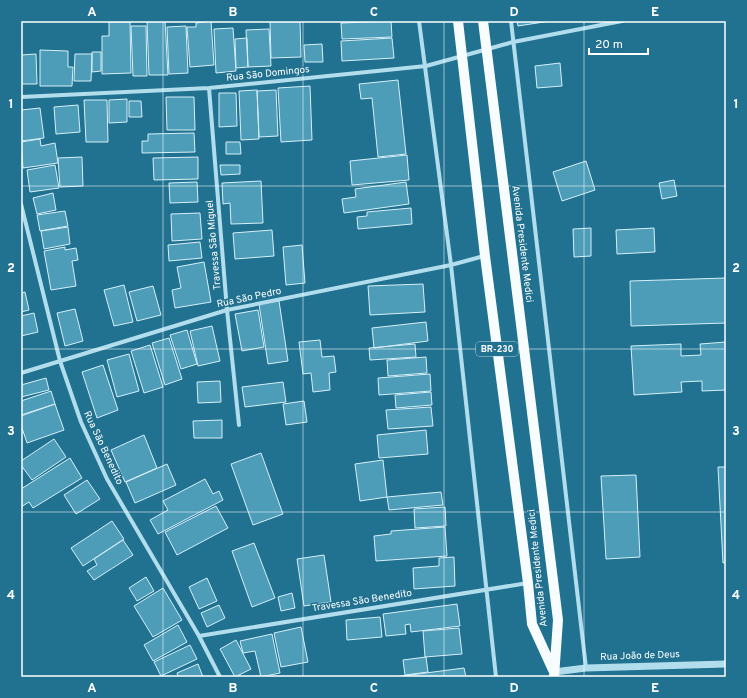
<svg xmlns="http://www.w3.org/2000/svg" width="747" height="698" font-family="Overpass,sans-serif">
<rect width="100%" height="100%" fill="#217190"/>
<!-- building -->
<path fill="#4d9cb8" stroke="#d6f0f9" d="M147,21H165L168,75H149Z
M211,21L214,65L190,67L187,27H196V23Z
M270,21H300L301,57L271,58Z
M391,21L392,37L342,39L341,23Z
M517,21H550L518,26Z
M109,22H130L131,73L102,74V36H109Z
M131,26H146L147,76H133Z
M186,26L188,73L169,74L167,27Z
M233,28L236,71L216,73L214,29Z
M269,29L271,66L248,67L246,30Z
M247,38L248,67L236,68L235,39Z
M392,38L394,58L342,61L341,41Z
M322,44L323,62H305L304,45Z
M40,50L68,51V67H73L72,86H40Z
M92,52H101V71L92,72Z
M36,54L37,84H21V55Z
M75,54H92L91,81H74Z
M560,63L562,86L537,88L535,66Z
M398,80L406,154L378,157L372,98L361,99L359,84Z
M310,86L312,140L281,142L278,88Z
M257,90L259,139L241,140L239,91Z
M276,90L278,136L259,137L257,91Z
M219,93H236L237,126L219,127Z
M166,97H194L195,130H167Z
M127,99V122L109,123V100Z
M84,100H107L108,142H86Z
M129,101H141L142,117H129Z
M78,105L80,132L56,134L54,107Z
M40,108L44,138L21,141V110Z
M194,133L195,152L142,153V141H148V134Z
M40,139L41,146L55,143L58,163L23,168L21,142Z
M226,142H240L241,154H226Z
M407,155L409,180L352,185L350,161Z
M82,157L83,186L60,187L58,158Z
M198,157V179L154,180L153,158Z
M586,161L595,190L562,201L553,172Z
M55,165L59,188L30,192L27,170Z
M220,165H240V174L221,175Z
M674,180L677,196L662,199L659,183Z
M261,181L263,223L231,224L230,203L223,204L222,183Z
M197,182L198,202L170,203L169,183Z
M406,182L409,204L344,213L342,199L356,197L355,189Z
M53,193L56,210L37,214L33,198Z
M411,208L412,224L358,229L357,217L367,216V212Z
M65,211L68,226L40,231L37,215Z
M200,213L202,239L172,241L171,214Z
M68,227L70,244L44,249L41,231Z
M591,228V256L574,257L573,229Z
M654,228L655,252L617,254L616,230Z
M272,230L274,256L235,259L233,233Z
M200,242L202,258L169,261L168,245Z
M302,245L305,283L286,285L283,247Z
M65,247V250L76,248L78,260L72,261L76,286L51,290L44,251Z
M204,262L211,302L175,308L172,290L181,288L177,267Z
M726,278V323L631,326L630,281Z
M423,284L425,312L370,315L368,286Z
M124,285L133,322L114,326L104,290Z
M153,286L161,315L137,321L129,292Z
M25,292L29,310L21,312V293Z
M279,301L288,361L268,364L259,304Z
M75,309L83,341L65,346L57,313Z
M258,310L264,347L242,351L235,314Z
M34,313L38,332L21,336V316Z
M426,322L428,341L374,348L372,328Z
M212,326L220,361L198,366L190,331Z
M187,330L197,364L181,369L170,335Z
M169,338L182,379L165,385L152,343Z
M320,340L322,357L334,356L336,372L329,373L330,390L313,392L311,373L303,374L299,342Z
M726,342V390L702,391V381L681,382L682,392L634,395L631,346L681,344V356L701,355L700,344Z
M415,344L416,357L370,360L369,348Z
M150,345L163,387L144,393L131,351Z
M129,354L139,391L117,397L107,360Z
M426,357L427,373L388,376L387,360Z
M103,365L118,410L97,418L82,372Z
M430,374L431,391L379,395L378,378Z
M46,378L49,390L21,397V385Z
M220,381L221,402L198,403L197,382Z
M283,382L286,402L245,407L242,387Z
M51,391L55,404L21,415V401Z
M431,392L432,405L396,408L395,395Z
M304,401L307,422L286,425L283,404Z
M55,404L64,430L27,443L21,425V416Z
M431,407L433,426L388,429L386,410Z
M222,420V438H194L193,421Z
M426,430L428,454L379,458L377,435Z
M144,435L157,468L125,482L111,450Z
M54,439L66,457L32,480L21,465V461Z
M261,453L283,514L253,525L231,464Z
M70,458L82,478L33,508L29,502L21,507V489Z
M383,460L387,497L360,501L355,464Z
M167,464L176,485L135,503L126,482Z
M718,467H726V562L723,563Z
M636,475L640,557L606,559L601,476Z
M205,479L213,494L219,491L223,500L158,534L150,520L168,510L163,501Z
M87,480L100,499L76,514L64,495Z
M441,492L443,505L389,510L387,497Z
M216,506L228,528L177,555L165,532Z
M445,507L446,526L415,528L414,509Z
M112,521L124,539L83,566L71,548Z
M445,527L447,556L376,561L374,536L391,534V531Z
M123,540L133,555L94,580L87,571L97,565L94,559Z
M254,543L275,598L252,607L232,551Z
M324,555L331,602L304,606L297,559Z
M454,557L455,586L414,589L413,568L439,566V558Z
M146,577L154,591L137,601L129,588Z
M207,578L217,601L199,609L189,587Z
M163,588L182,620L153,637L134,606Z
M292,593L295,608L281,611L278,597Z
M457,604L460,626L411,632L410,624L405,625L406,634L386,636L383,614Z
M219,605L225,618L207,627L201,613Z
M380,617L382,637L347,640L346,620Z
M178,625L187,642L153,661L144,645Z
M301,627L308,662L281,667L274,633Z
M459,628L462,654L425,657L423,631Z
M272,634L280,673L261,677L255,651L243,653L240,641Z
M236,640L251,669L235,677L220,649Z
M190,645L197,659L161,676L154,662Z
M426,657L428,672L405,675L403,660Z
M198,664L203,677H178L177,673Z
M464,668L466,677H395Z"/>
<g fill="none" stroke-linecap="round" stroke-linejoin="round">
<!-- minor -->
<path stroke="#b1dded" stroke-width="4" d="M419,21L451,265L496,677
M511,21L586,668
M209,88L227,310L239,425
M21,97L209,88L426,66L513,42L622,21
M21,204L60,361L81,422L107,479L199,636L220,677
M21,373L227,310L451,265L484,256
M199,636L528,583"/>
<!-- tertiary -->
<path stroke="#b1dded" stroke-width="7" d="M554,672L586,668L726,664"/>
<!-- primary -->
<path stroke="#f7fcff" stroke-width="10" d="M458,21L485,256L528,583L532,624L553,670
M483,21L558,620L554,677"/>
</g>
<!-- grid -->
<path fill="none" stroke="#fff" stroke-width="1" stroke-opacity="0.55" d="M163,21V677M303,21V677M444,21V677M584,21V677M21,186H726M21,349H726M21,512H726"/>
<g text-anchor="middle" dominant-baseline="central" stroke-width="3" stroke-linejoin="round" paint-order="stroke">
<!-- shield labels -->
<rect fill="#217190" stroke="#bcd4de" stroke-width="1" x="476" y="342" width="42" height="14" rx="3"/>
<g font-size="9" font-weight="bold" fill="#fff">
<text x="497" y="349">BR-230</text>
</g>
<!-- street labels -->
<g font-size="10" fill="#fff" stroke="#217190">
<text transform="translate(268 74) rotate(-6)">Rua São Domingos</text>
<text transform="translate(522 244) rotate(83)">Avenida Presidente Medici</text>
<text transform="translate(214 245) rotate(-95)">Travessa São Miguel</text>
<text transform="translate(249 298) rotate(-12)">Rua São Pedro</text>
<text transform="translate(103 448) rotate(65)">Rua São Benedito</text>
<text transform="translate(538 568) rotate(-96)">Avenida Presidente Medici</text>
<text transform="translate(362 601) rotate(-9)">Travessa São Benedito</text>
<text transform="translate(640 656) rotate(-2)">Rua João de Deus</text>
</g>
</g>
<!-- border -->
<rect width="747" height="698" fill="none" stroke="#217190" stroke-width="44"/>
<!-- scale -->
<path d="M589 48v6h59v-6" fill="none" stroke="#ffffff" stroke-width="2"/>
<text x="595" y="48" font-size="12" fill="#ffffff" stroke="#217190" stroke-width="3" paint-order="stroke">20 m</text>
<rect x="22" y="22" width="703" height="654" fill="none" stroke="#fff" stroke-width="1.5"/>
<g font-size="13" text-anchor="middle" font-weight="bold" fill="#fff">
<text x="92" y="16">A</text>
<text x="233" y="16">B</text>
<text x="374" y="16">C</text>
<text x="514" y="16">D</text>
<text x="655" y="16">E</text>
<text x="11" y="108">1</text>
<text x="736" y="108">1</text>
<text x="11" y="272">2</text>
<text x="736" y="272">2</text>
<text x="11" y="435">3</text>
<text x="736" y="435">3</text>
<text x="11" y="599">4</text>
<text x="736" y="599">4</text>
<text x="92" y="692">A</text>
<text x="233" y="692">B</text>
<text x="374" y="692">C</text>
<text x="514" y="692">D</text>
<text x="655" y="692">E</text>
</g>
</svg>
